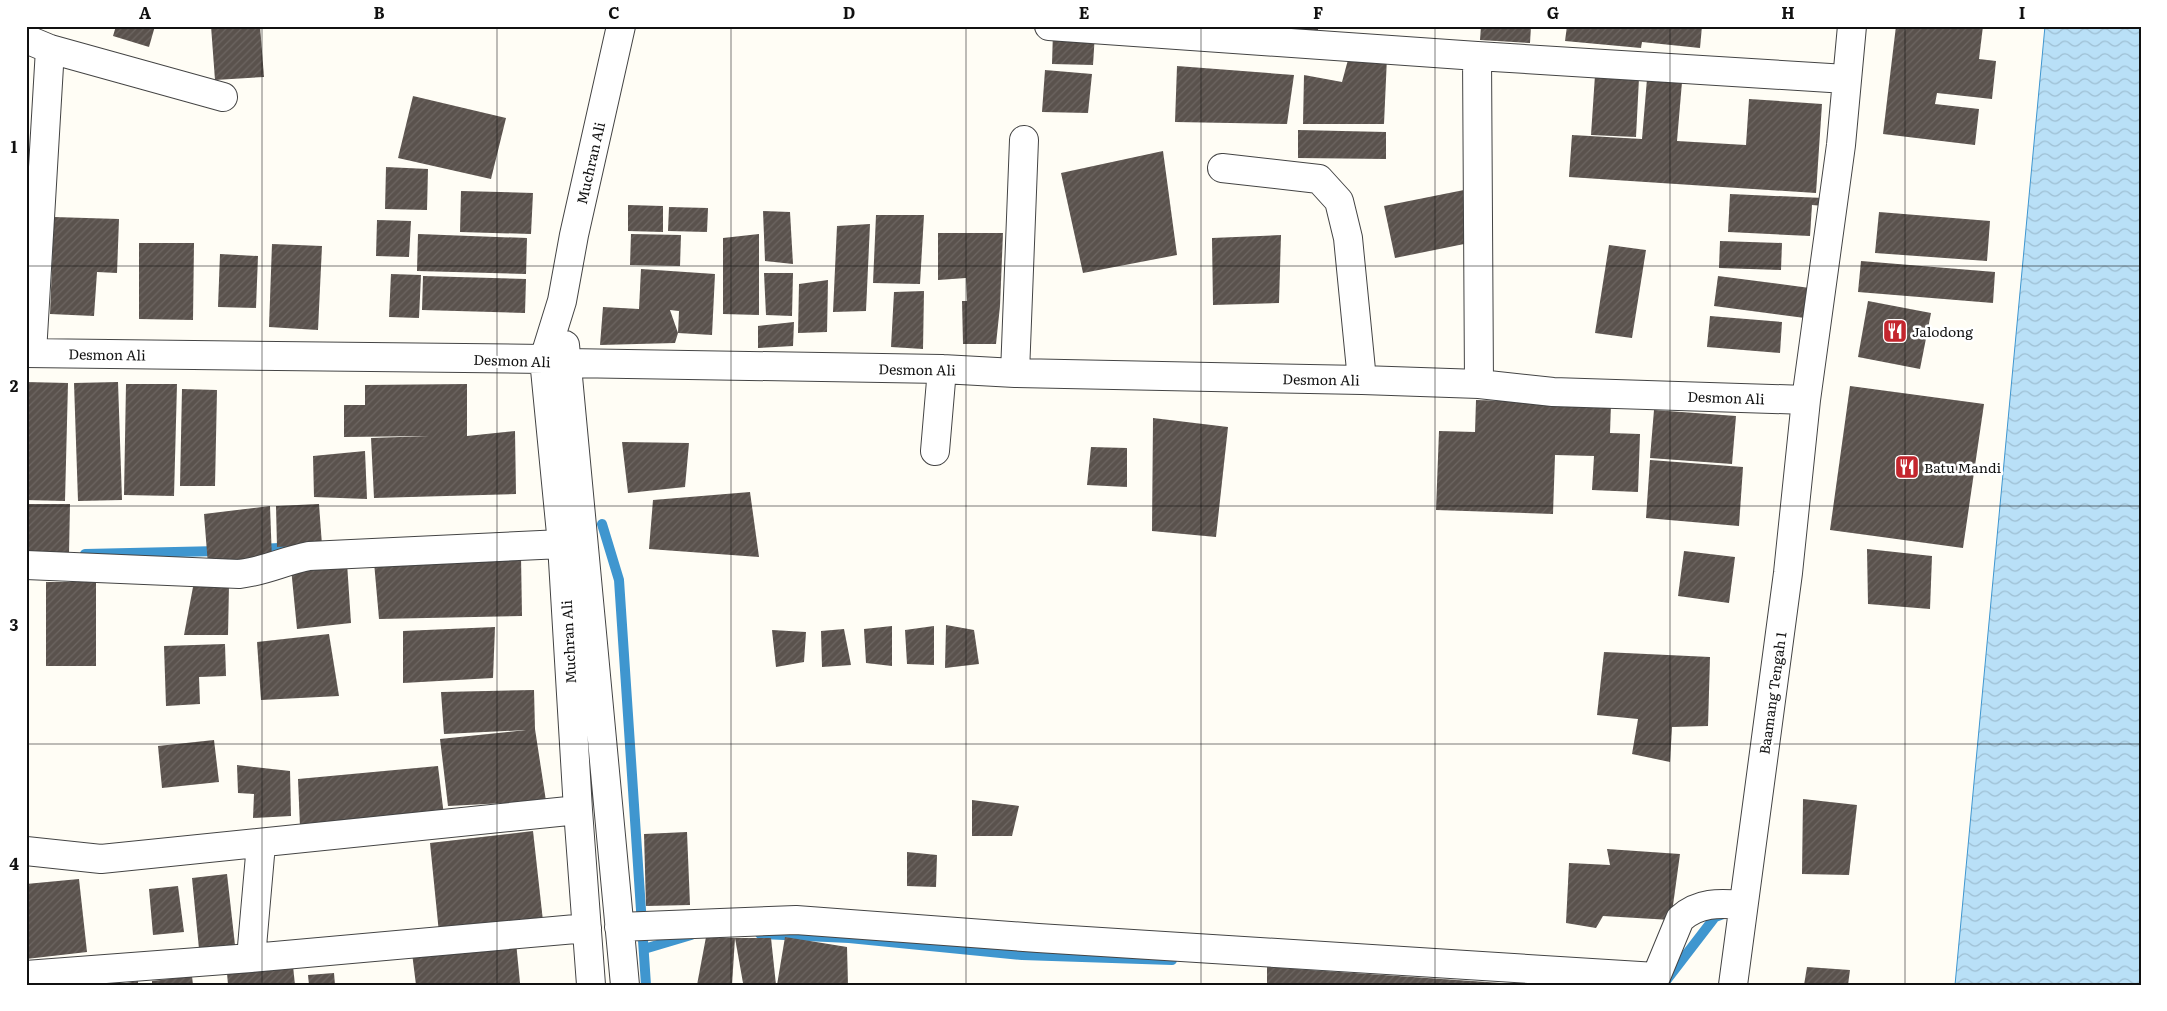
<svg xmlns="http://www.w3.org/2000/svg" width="2167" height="1011" font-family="Literata,serif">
<defs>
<pattern id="water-waves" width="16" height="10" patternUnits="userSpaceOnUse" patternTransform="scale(1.25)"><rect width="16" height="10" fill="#b9e0f7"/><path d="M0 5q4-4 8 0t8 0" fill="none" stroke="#9ebfd3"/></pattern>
<pattern id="building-hatch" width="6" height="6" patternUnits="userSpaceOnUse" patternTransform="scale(1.25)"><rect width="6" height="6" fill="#5a524d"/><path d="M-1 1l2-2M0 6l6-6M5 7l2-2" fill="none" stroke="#6d6662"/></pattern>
</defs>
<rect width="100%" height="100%" fill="#fffdf5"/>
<!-- water -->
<path fill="url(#water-waves)" stroke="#3f96cf" d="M2045,26H2141V985H1955Z"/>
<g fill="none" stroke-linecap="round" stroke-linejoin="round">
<!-- stream -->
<path stroke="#3f96cf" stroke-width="10" d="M602,524L619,580L646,985
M260,549L298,547
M85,554L220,551
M760,934L849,938L1022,955L1172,960
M644,949L691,935
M1665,982L1715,917L1726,913"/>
</g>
<!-- building -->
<path fill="url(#building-hatch)" d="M116,26H155L149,47L113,36Z
M211,26H260L264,77L215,80Z
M1261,26H1318V34L1261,32Z
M1481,26H1531L1530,43L1480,40Z
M1567,26H1702L1700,48L1642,42L1641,48L1565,41Z
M1896,26H1983L1979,59L1996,61L1992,99L1937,93L1935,104L1979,109L1975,145L1883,134Z
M1053,31L1095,33L1093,65L1052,64Z
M1349,56L1387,57L1384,124H1303L1304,75L1342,82Z
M1177,66L1294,75L1287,124L1175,122Z
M1045,70L1092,74L1088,113L1042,112Z
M1595,75L1639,78L1636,137L1591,135Z
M1647,79L1682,82L1677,141L1746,145L1749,99L1822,104L1816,193L1569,177L1572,135L1642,139Z
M413,96L506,118L491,179L398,158Z
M1298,130L1386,132V159L1298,158Z
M1163,151L1177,255L1083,273L1061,173Z
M386,167L428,169L427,210L385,209Z
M1464,190L1474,242L1395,258L1384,206Z
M461,191L533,193L531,234L460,232Z
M1730,194L1824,198V206L1812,205L1810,236L1728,232Z
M628,205L663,206V232L628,231Z
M669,207L708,208L707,232L668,231Z
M763,211L790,212L793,264L765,261Z
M1879,212L1990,221L1987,261L1875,253Z
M876,215H924L920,284L873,283Z
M54,217L119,219L117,273L97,272L94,316L50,314Z
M377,220L411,221L409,257L376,256Z
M870,224L866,311L833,312L837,226Z
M938,233H1003L1000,306L996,344H963L962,301H967L966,278L938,280Z
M418,234L527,238L526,274L417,271Z
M631,234L681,235L680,266L630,265Z
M759,234V315L723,314V238Z
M1281,235L1279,303L1213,305L1212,238Z
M1720,241L1782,243L1781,270L1719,268Z
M139,243H194L193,320L139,319Z
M272,244L322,246L318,330L269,327Z
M1609,245L1646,250L1632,338L1595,333Z
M220,254L258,256L256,308L218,307Z
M1861,261L1995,272L1993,303L1858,292Z
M641,269L715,274L712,335L678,333L679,311L670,310L678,333L675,343L600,345L603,307L639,309Z
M764,273H793L792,316L766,315Z
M391,274L421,275L419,318L389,317Z
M423,276L526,279L525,313L422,310Z
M1718,276L1810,288L1805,318L1714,306Z
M828,280L827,332L798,333L799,284Z
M924,291L923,349L891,347L894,292Z
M1868,301L1931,313L1920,369L1858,357Z
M1710,316L1782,322L1780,353L1707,347Z
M794,322L793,346L758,348V326Z
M26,382L68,383L65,501L26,500Z
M118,382L122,500L78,501L74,383Z
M126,384H177L174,496L124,495Z
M467,384V436L515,431L516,494L374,498L371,438L429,436L344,437V405H365V385Z
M1850,386L1984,404L1963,548L1830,530Z
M182,389L217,390L215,486H180Z
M1476,400L1611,404L1610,433L1640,434L1638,492L1592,490L1594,456L1555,455L1553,514L1436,510L1439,431L1475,432Z
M1654,410L1736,416L1732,464L1650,458Z
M1153,418L1228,427L1216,537L1152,531Z
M622,442L689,443L685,487L628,493Z
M1091,447L1127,448V487L1087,485Z
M365,451L367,499L314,497L313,456Z
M1650,460L1743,467L1739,526L1646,518Z
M750,492L759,557L649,549L653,500Z
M26,504H70L69,554L26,553Z
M319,504L322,545L277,547L276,506Z
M270,506L272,560L208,565L204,514Z
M1867,549L1932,556L1930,609L1868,604Z
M1684,551L1735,557L1729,603L1678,596Z
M521,556L522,616L379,619L374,562Z
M347,563L351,623L297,629L291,568Z
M46,582H96V666H46Z
M229,585L228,635H184L193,587Z
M946,625L974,630L979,664L945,668Z
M892,626V666L866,663L864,629Z
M934,626V665L907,664L905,630Z
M495,627L493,678L403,683V631Z
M844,629L851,665L822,667L821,631Z
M772,630L806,632L804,662L776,667Z
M329,634L339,696L261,700L257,642Z
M225,644L226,676L199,677L200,704L166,706L164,646Z
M1604,652L1710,657L1708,726L1672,727L1670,762L1632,754L1638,719L1597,715Z
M534,690L535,729L546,801L448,806L440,739L526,730L444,734L441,692Z
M214,740L219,782L162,788L158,746Z
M237,765L290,771L291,816L253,818L254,794L238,793Z
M438,766L444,816L300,827L298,779Z
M1803,799L1857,805L1849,875L1802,874Z
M972,800L1019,806L1012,836H972Z
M533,831L543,921L439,933L430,843Z
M687,832L690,905L646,906L644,834Z
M1607,849L1680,854L1671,920L1603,916L1596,928L1566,923L1569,863L1610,865Z
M907,852L937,855L936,887L907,886Z
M227,874L235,945L199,949L192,878Z
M79,879L87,952L26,959V884Z
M178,886L184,932L153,935L149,889Z
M706,937L735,938L732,985H697Z
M785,937L847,947L848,985H777Z
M735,938H771L776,985L743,983Z
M516,942L520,983L416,985L412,953Z
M293,966L295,985H228L227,973Z
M1267,967L1501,983V985H1267Z
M1807,967L1850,970L1848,985H1804Z
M334,973L335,985H309L308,975Z
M192,976L193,985H152V981Z
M138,981V985H120V984Z"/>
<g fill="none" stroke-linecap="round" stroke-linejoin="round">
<defs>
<path id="minor" d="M1049,26L1477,56L1846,79
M26,39L50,49L223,97
M1477,56L1479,384
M1222,168L1319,179L1339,201L1348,238L1362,380
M565,345L625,985
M26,353L544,359L567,363L942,369L1015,373L1362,380L1479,384L1553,392L1806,400
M32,353L50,49
M1015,373L1024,140
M935,451L942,369
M26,565L239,574C266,571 283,561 309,556L562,544
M26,851L101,859L578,810
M619,927L796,920L1038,938L1656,977L1680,919C1698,902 1720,903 1742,905
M251,958L261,844
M26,975L251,958L587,928
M591,985L578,810L562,544L544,359L562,301L574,235L621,26
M1733,985L1788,573L1806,400L1841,145L1852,26"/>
</defs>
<!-- minor casing -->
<use href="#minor" stroke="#444" stroke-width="30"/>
<!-- minor -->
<use href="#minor" stroke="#fff" stroke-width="28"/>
</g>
<!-- grid -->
<path fill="none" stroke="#111" stroke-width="1" stroke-opacity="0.55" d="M262,26V985M497,26V985M731,26V985M966,26V985M1201,26V985M1435,26V985M1670,26V985M1905,26V985M26,266H2141M26,506H2141M26,744H2141"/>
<!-- icons -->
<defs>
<symbol id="restaurant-square" viewBox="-11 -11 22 22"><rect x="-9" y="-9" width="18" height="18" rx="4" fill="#c4262e" stroke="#fff"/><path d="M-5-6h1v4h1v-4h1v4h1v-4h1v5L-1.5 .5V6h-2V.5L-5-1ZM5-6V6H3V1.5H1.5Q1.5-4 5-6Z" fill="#fff"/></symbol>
</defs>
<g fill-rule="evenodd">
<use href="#restaurant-square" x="1881" y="317" width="28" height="28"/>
<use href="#restaurant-square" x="1893" y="453" width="28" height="28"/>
</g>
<g text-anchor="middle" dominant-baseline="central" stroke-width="5" stroke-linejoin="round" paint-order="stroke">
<!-- street labels -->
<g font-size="14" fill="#111" stroke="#fff">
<text transform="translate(590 163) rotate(-77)">Muchran Ali</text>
<text transform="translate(107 354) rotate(1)">Desmon Ali</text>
<text transform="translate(512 360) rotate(2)">Desmon Ali</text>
<text transform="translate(917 369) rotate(1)">Desmon Ali</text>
<text transform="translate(1321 379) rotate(1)">Desmon Ali</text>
<text transform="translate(1726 397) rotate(2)">Desmon Ali</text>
<text transform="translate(568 642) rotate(-93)">Muchran Ali</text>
<text transform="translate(1772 693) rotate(-82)">Baamang Tengah 1</text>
</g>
<!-- poi labels -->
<g font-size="14" fill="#111" stroke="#fff" text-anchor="start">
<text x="1912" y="331">Jalodong</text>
<text x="1924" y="467">Batu Mandi</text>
</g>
</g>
<!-- border -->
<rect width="2167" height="1011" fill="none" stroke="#ffffff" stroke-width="55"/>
<rect x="28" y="28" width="2112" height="956" fill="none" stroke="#111" stroke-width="2"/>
<g font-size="16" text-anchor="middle" font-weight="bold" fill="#111">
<text x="145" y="19">A</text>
<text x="379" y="19">B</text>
<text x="614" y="19">C</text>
<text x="849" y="19">D</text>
<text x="1084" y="19">E</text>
<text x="1318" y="19">F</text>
<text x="1553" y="19">G</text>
<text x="1788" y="19">H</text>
<text x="2022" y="19">I</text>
<text x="14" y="153">1</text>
<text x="14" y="392">2</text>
<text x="14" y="631">3</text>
<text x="14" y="870">4</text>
</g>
</svg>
